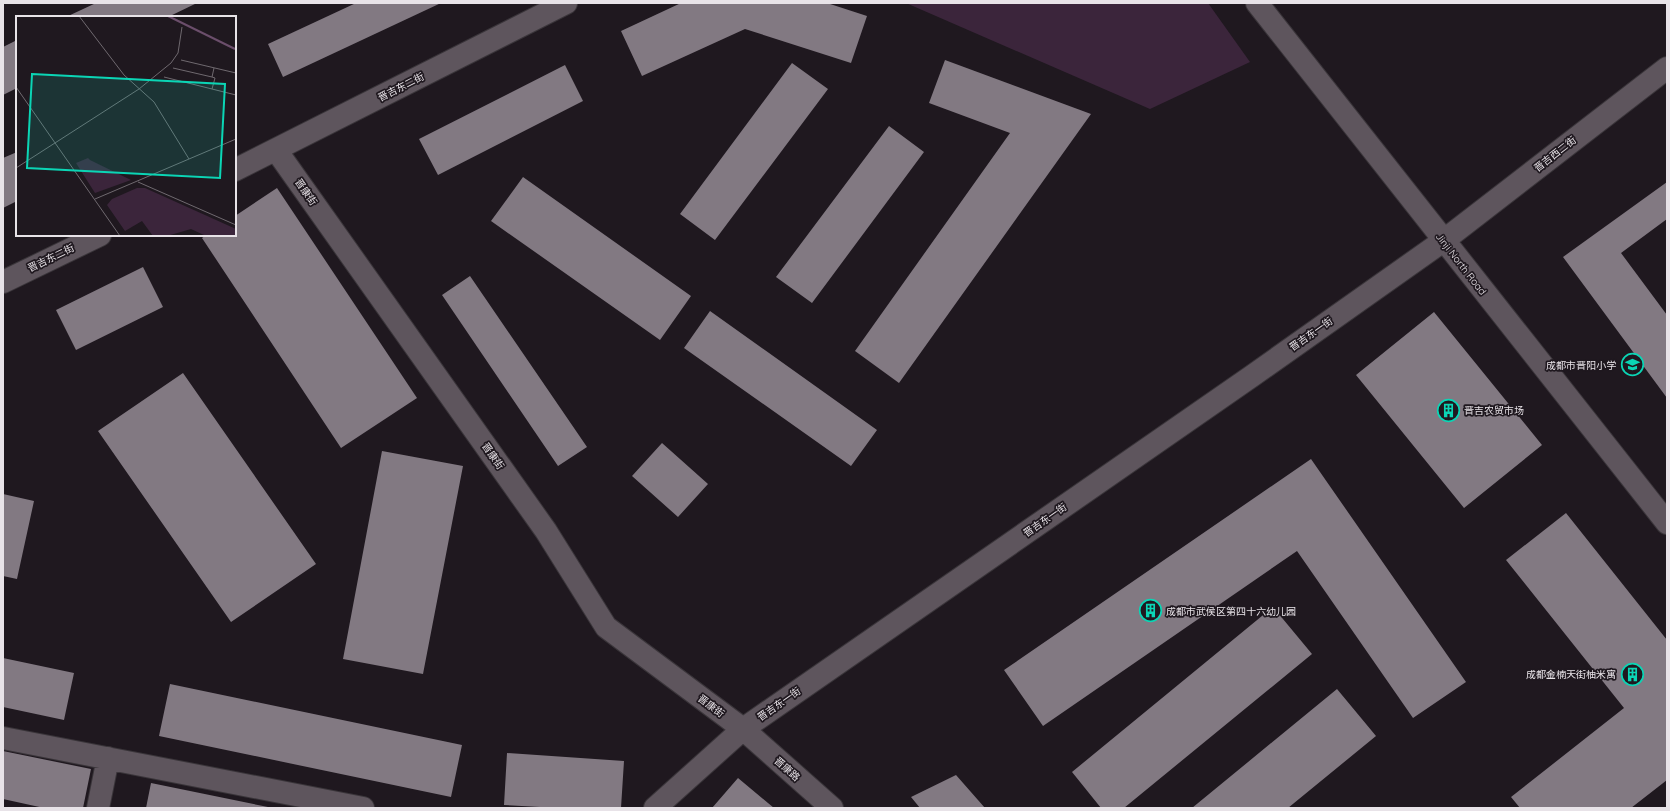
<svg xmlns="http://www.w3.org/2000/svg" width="1670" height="811" font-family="Quicksand,'Noto Sans SC',sans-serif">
<rect width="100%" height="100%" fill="#1f181f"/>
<!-- green -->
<path fill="#3b253b" d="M906,3H1208L1250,62L1150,109Z"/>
<!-- building -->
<path fill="#827982" d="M96,3H197L168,17H66Z
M356,3H441L283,77L268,44Z
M681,3H827L867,16L851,63L745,29L642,76L621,31Z
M17,40V88L3,95V47Z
M945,60L1091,114L899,383L855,351L1010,133L929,103Z
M792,63L828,89L715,240L680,214Z
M565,65L583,101L438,175L419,139Z
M889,126L924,152L812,303L776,277Z
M17,152V201L3,208V158Z
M523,177L691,296L660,340L491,221Z
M1667,182V219L1621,253L1667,315V398L1563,257Z
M277,188L417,398L341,448L202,238L206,235H235V216Z
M143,267L163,307L76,350L56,310Z
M470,276L587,447L558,466L442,295Z
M710,311L877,430L851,466L684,348Z
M1434,312L1542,445L1464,508L1356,375Z
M183,373L316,564L231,622L98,431Z
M662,443L708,484L678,517L632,476Z
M382,451L463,466L423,674L343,659Z
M1311,459L1466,682L1413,718L1297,551L1043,726L1004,670Z
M3,494L34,501L17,579L3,576Z
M1566,513L1667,640V780L1631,808H1520L1511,797L1624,708L1506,560Z
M1273,607L1312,654L1124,808H1101L1072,772Z
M3,658L74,673L64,720L3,707Z
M170,684L462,745L451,797L159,736Z
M1337,689L1376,736L1288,808H1192Z
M3,751L91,769L83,808H44L3,799Z
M507,753L624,761L621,808H558L504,805Z
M956,775L985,808H920L911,797Z
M738,778L774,808H712Z
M151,783L268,807V808H146Z"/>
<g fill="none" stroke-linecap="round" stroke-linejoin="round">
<defs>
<path id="minor" d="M1257,3L1667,523
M276,150L546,531L606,627L743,729L832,808
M235,170L566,3
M3,282L100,235
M3,738L363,808
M98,808L108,758
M655,808L743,729L1252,376L1443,241L1667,68"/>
</defs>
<!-- minor casing -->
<use href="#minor" stroke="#3a353a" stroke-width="24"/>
<!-- minor -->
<use href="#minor" stroke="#5e555d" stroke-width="22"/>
</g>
<!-- icons -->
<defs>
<symbol id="school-ring" viewBox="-11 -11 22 22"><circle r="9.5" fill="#1f181f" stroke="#0bd5b5" stroke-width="1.5"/><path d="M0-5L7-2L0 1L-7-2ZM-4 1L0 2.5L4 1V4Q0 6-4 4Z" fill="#0bd5b5"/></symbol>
<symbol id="building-ring" viewBox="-11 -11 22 22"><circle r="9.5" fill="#1f181f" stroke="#0bd5b5" stroke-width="1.5"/><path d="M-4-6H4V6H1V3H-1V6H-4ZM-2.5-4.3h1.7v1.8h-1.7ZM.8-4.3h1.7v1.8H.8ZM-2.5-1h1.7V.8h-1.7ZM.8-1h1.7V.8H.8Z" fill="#0bd5b5"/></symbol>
</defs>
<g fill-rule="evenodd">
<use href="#school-ring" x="1620" y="352" width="25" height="25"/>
<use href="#building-ring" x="1436" y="398" width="25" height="25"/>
<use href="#building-ring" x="1138" y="598" width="25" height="25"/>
<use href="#building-ring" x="1620" y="662" width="25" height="25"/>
</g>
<g text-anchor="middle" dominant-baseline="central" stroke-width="3.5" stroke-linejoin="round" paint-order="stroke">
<!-- street labels -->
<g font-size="10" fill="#e8e3e8" stroke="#1f181f">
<text transform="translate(401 87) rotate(-27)">晋吉东二街</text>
<text transform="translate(1555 154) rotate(-38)">晋吉西二街</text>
<text transform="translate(306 192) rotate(55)">晋康街</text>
<text transform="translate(51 258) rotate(-26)">晋吉东二街</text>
<text transform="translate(1461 264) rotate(52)">Jinji North Road</text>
<text transform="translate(1311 334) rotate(-35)">晋吉东一街</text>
<text transform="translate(493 456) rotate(55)">晋康街</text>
<text transform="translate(1045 520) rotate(-35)">晋吉东一街</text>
<text transform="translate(779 704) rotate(-35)">晋吉东一街</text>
<text transform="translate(711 706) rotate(37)">晋康街</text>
<text transform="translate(787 769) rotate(41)">晋康路</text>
</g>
<!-- poi labels -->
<g font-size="10" fill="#e8e3e8" stroke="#1f181f" text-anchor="end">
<text x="1616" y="365">成都市晋阳小学</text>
<text x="1464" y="410" text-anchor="start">晋吉农贸市场</text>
<text x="1166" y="611" text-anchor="start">成都市武侯区第四十六幼儿园</text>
<text x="1616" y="674">成都金楠天街柚米寓</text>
</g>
</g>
<!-- overview -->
<g transform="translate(16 16)">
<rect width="220" height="220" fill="#1f181f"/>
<path d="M72,142L74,144L115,164L79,177L60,147ZM121,172H129L220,213V220H190L175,213L151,220H137L126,205L109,215L91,189L96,183Z" fill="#3b253b"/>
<path fill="none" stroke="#6b4e6b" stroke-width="2" d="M152,0L219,33"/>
<path fill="none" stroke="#6f696f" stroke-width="1" d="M63,0L108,59L138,86L173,143M165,44L220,57M157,52L196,61L198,52M148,61L220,79M196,61L199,62L196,73M0,71L104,220M0,152L123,73L155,47L162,37L166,11M122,166L220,209M79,183L220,123"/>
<path fill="#0bd5b5" fill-opacity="0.15" stroke="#0bd5b5" stroke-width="2" d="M16,58L209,68L204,162L11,152Z"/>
<rect width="220" height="220" fill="none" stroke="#e8e3e8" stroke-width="2"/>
</g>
<!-- border -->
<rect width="1670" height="811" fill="none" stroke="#e8e3e8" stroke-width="8"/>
</svg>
